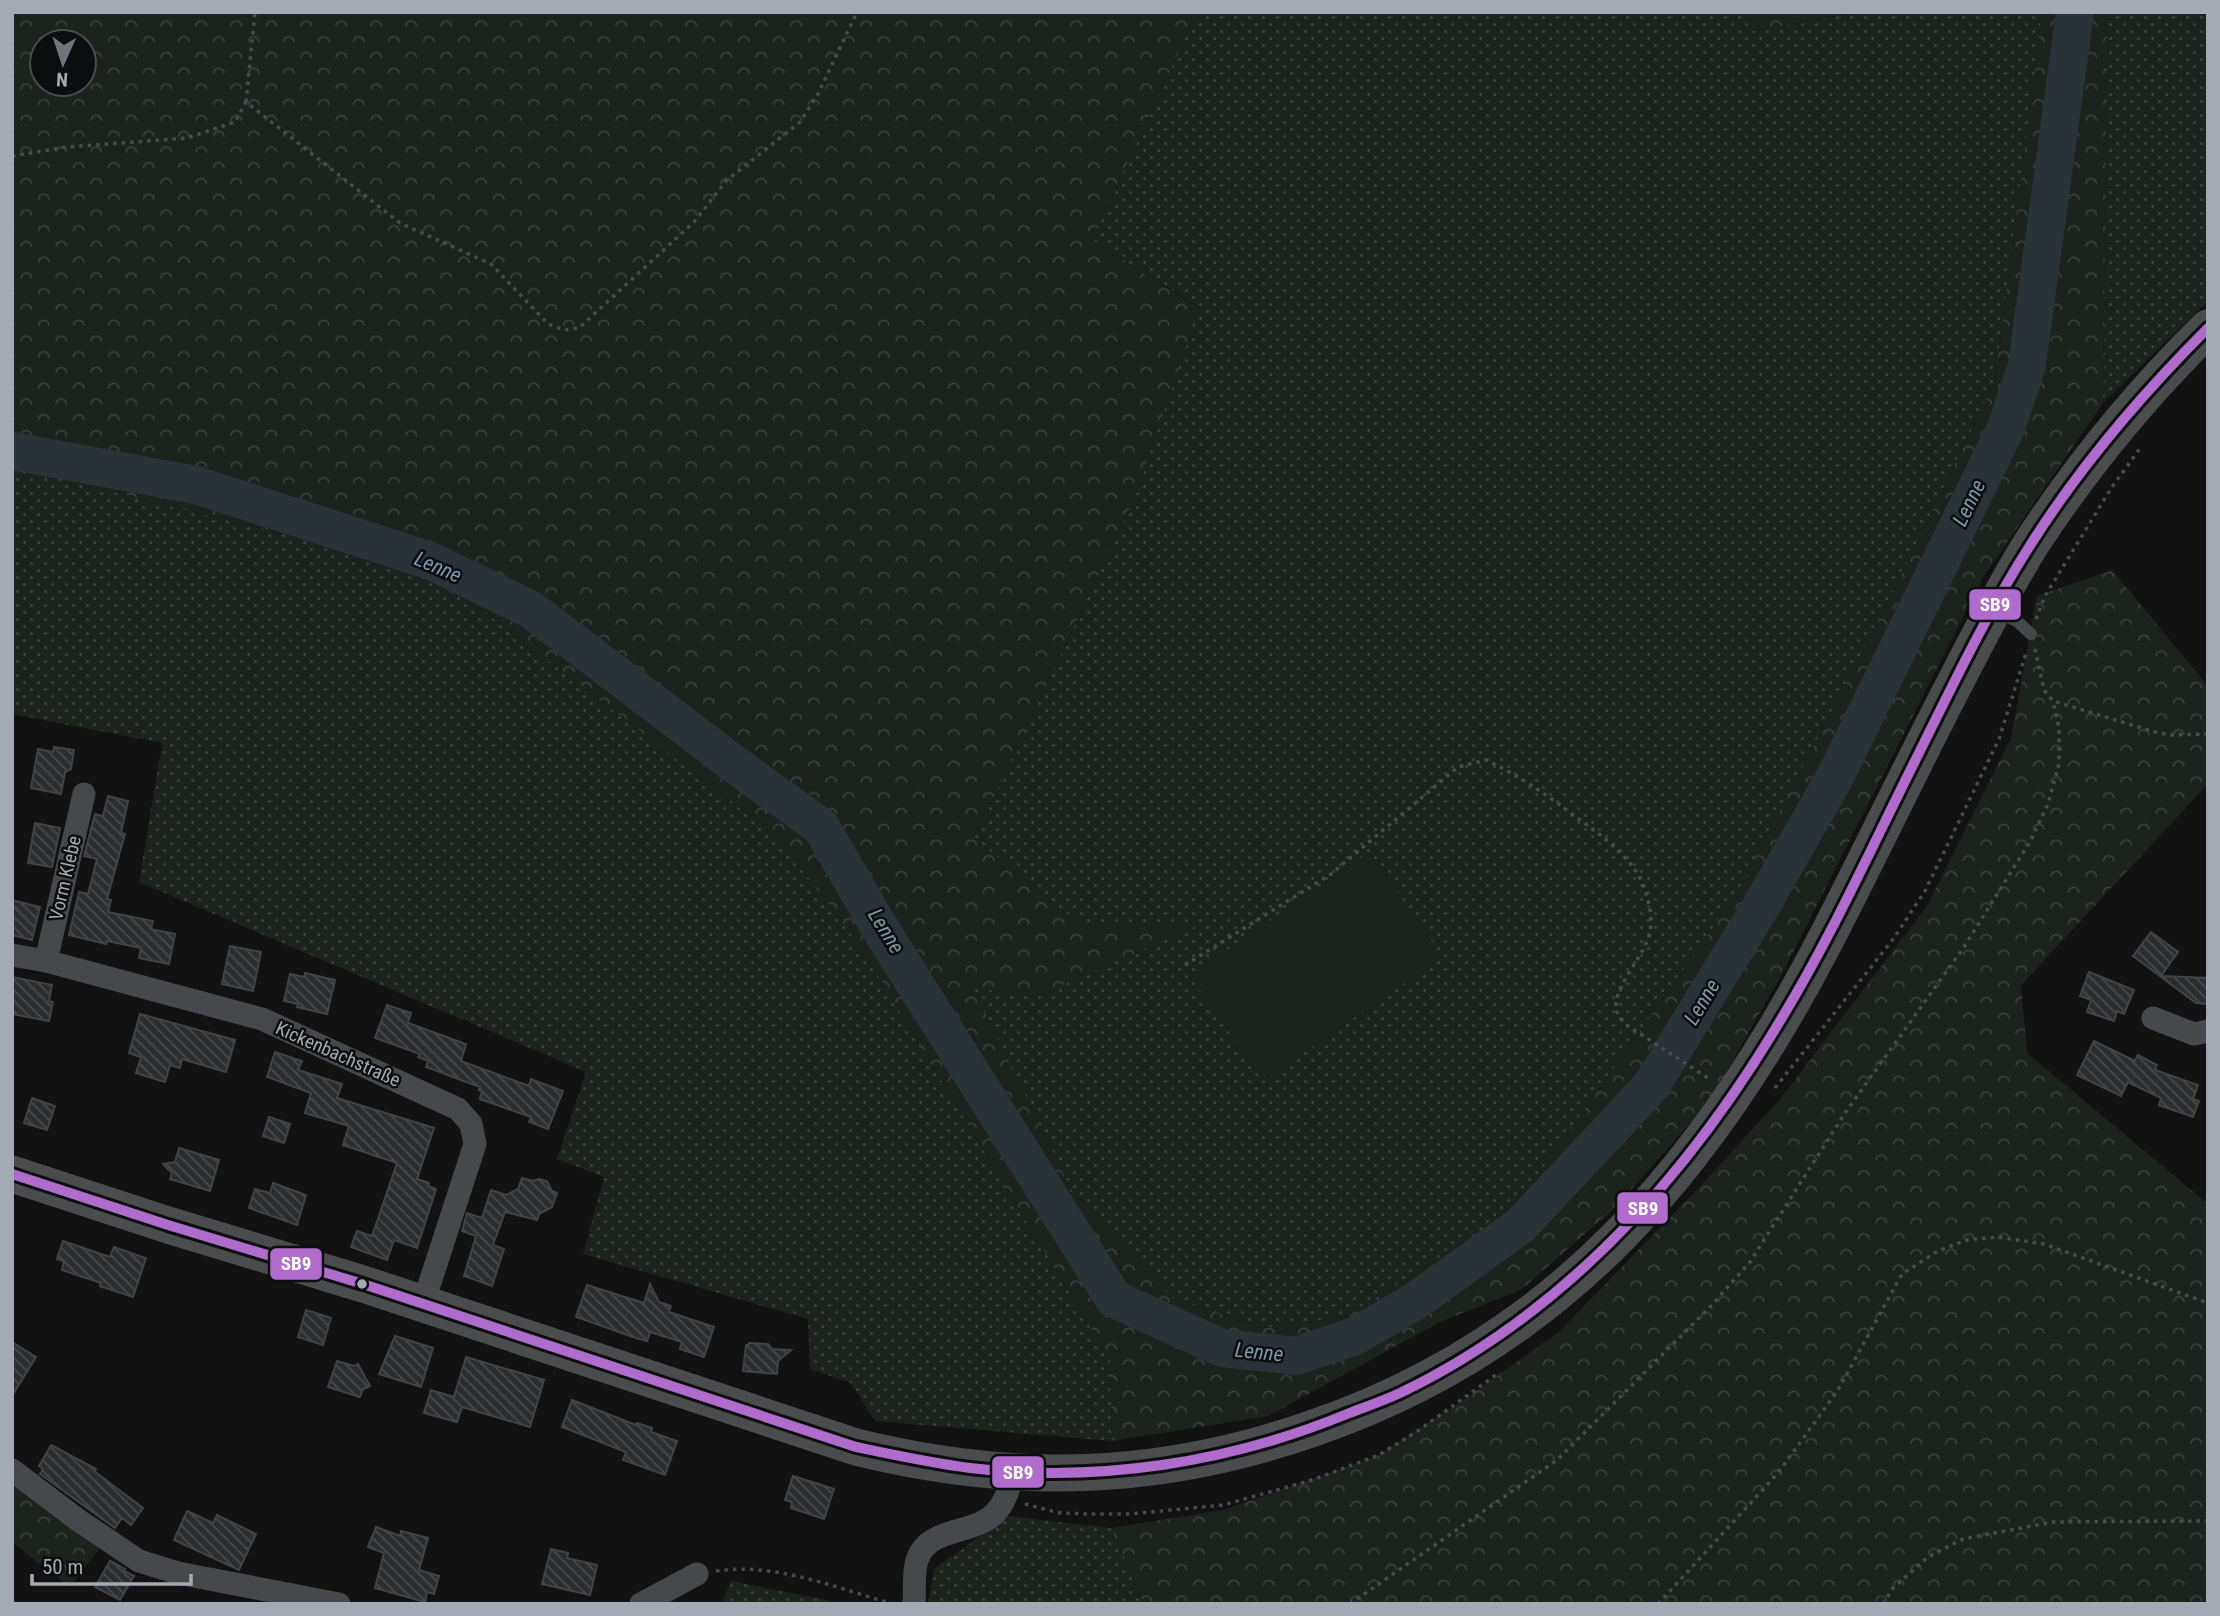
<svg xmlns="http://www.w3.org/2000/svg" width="2220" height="1616" font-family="'Roboto Condensed',sans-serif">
<defs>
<pattern id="grass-dots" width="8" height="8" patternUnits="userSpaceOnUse" patternTransform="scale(1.75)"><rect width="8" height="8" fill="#1c221c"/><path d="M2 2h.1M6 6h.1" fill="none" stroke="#3a3f3b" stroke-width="1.8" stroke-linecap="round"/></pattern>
<pattern id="forest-crowns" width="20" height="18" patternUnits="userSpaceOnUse" patternTransform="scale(1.75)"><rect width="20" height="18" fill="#1c221c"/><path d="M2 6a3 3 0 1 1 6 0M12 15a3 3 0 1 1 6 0" fill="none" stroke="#3a3f3b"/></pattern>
<pattern id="building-back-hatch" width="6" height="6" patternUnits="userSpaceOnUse" patternTransform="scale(1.75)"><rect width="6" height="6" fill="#2c2d2e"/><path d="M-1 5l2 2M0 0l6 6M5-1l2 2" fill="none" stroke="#47494a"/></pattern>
</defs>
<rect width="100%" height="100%" fill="#121212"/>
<!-- grass -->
<path fill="url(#grass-dots)" d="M1197,12H1752V31L1860,12H2042L1995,381L1887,605L1736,895L1512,1212L1345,1317L1265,1328L1173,1299L1071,1189L972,987L1035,997L1194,926H1082L974,838L1134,500L1199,307L1092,240Z
M2108,12H2208V301L2103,403Z
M12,467L430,570L777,836L862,949L1110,1360L1112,1441L875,1421L851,1383L810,1369L808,1319L583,1254L604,1177L557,1159L586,1072L139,882L162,743L12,714Z
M1008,1516L1111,1528L1144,1604H928L934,1569Z
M731,1581L831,1601L830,1604H721Z"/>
<!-- forest -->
<path fill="url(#forest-crowns)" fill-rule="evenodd" d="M12,12H1197L1092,240L1199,308L1134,500L974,838L1082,926H1197L1035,997L973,988L1071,1189L1173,1299L1265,1328L1345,1317L1512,1212L1736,895L1887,605L1995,381L2042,12H2108L2103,403L1984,576L1782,974L1710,1101L1616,1207L1521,1290L1440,1322L1268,1416L1112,1441L1110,1360L862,949L777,836L430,570L12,467ZM42,42H84V84H42Z
M1752,12H1860L1751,31Z
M2112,570L2208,686V784L2021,985L2027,1053L2208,1204V1604H1144L1111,1528L1223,1510L1375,1457L1460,1402L1559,1332L1707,1179L1781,1098L1927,906L2011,738L2037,596Z
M12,1477L102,1545L70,1587L12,1542Z"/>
<!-- pitch -->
<path fill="#1c221c" d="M1369,852L1442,957L1263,1081L1190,976Z"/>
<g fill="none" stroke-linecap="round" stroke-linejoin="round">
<!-- river -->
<path stroke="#293237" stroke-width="38" d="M12,451L196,485L431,561L530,609L734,764L821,827L881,930L1114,1299L1222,1348L1296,1356L1355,1336L1414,1302L1521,1225L1651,1086L1760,908L1835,777L2006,428L2027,365L2075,12"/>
</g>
<!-- building -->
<path fill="url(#building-back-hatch)" stroke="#414346" stroke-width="2" d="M54,747L74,750L71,769L65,772L61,794L31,788L38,749L53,752Z
M108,796L128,801L121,833L125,834L107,899L111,900L108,912L153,921L151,929L175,934L169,964L139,958L141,948L107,941L106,944L69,935L79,892L88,894L97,859L84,856L95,814L103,816Z
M35,823L60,828L52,867L28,863Z
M12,900L40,907L32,940L12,935Z
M2151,932L2178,952L2161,976L2208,978V1004L2196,1003L2133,956Z
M230,946L261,952L253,991L222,984Z
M2089,972L2134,990L2124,1014L2117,1011L2114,1021L2087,1012L2091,1000L2080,996Z
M305,973L335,980L327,1014L297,1007L298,1004L284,1001L290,974L304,977Z
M12,977L52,985L49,1001L53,1002L49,1021L12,1014Z
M387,1005L411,1013L408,1023L466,1044L461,1061L529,1086L531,1079L563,1091L548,1129L529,1122L531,1117L480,1099L482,1091L479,1090L480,1087L426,1067L428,1061L418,1057L420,1054L375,1038Z
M140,1014L235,1040L226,1072L182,1059L180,1068L170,1065L165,1082L136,1073L141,1057L129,1053Z
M2094,1041L2135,1061L2138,1055L2157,1065L2155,1070L2198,1085L2193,1099L2199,1101L2193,1117L2159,1105L2161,1098L2128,1082L2121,1096L2077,1075Z
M275,1052L302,1061L298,1070L342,1084L337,1098L434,1128L417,1179L429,1183L428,1186L436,1189L417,1248L394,1240L387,1260L351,1247L357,1231L372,1236L397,1163L343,1145L349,1126L305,1113L311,1093L267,1077Z
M32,1098L55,1106L47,1130L24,1123Z
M269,1117L290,1124L284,1143L263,1136Z
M179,1148L219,1160L210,1191L170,1179L172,1173L163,1164L175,1162Z
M522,1178L533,1181L539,1179L547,1181L552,1191L557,1193L552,1207L539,1214L537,1220L505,1212L493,1245L504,1249L492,1286L464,1276L476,1236L462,1231L467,1213L482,1218L491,1190L506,1195L518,1189Z
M273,1183L306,1195L297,1225L249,1208L255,1189L270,1193Z
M63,1241L110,1257L114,1247L146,1258L133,1297L100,1286L101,1283L62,1270L64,1261L57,1259Z
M650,1284L659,1302L671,1306L669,1312L714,1327L704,1357L680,1349L682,1342L650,1332L647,1341L636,1338L576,1317L587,1285L644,1303Z
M306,1310L331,1318L323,1345L298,1337Z
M395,1336L433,1348L421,1387L379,1374Z
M12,1342L36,1357L12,1396Z
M749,1343L768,1344L772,1349L791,1350L778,1361L777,1374L743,1371L746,1345H748Z
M466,1357L544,1380L530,1427L462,1407L457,1422L424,1413L431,1390L454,1397Z
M337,1361L354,1366L358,1364L370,1386L363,1389L360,1397L328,1387Z
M572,1400L636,1425L637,1423L652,1428L651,1432L677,1441L665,1475L623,1460L626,1452L562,1427Z
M51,1445L96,1469L94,1471L143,1508L131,1525L122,1518L115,1528L40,1474L43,1469L39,1466Z
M793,1476L834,1489L824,1519L791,1508L792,1502L785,1500Z
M187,1511L213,1523L217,1515L256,1534L239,1570L174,1540Z
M376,1527L400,1536L401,1531L428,1538L419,1570L439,1576L434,1594L427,1592L425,1602L375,1588L384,1553L368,1547Z
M551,1549L568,1553L567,1558L597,1565L590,1595L542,1584Z
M110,1561L125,1569L124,1571L134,1576L120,1600L95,1587Z"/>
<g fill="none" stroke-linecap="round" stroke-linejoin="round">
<!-- path -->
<path stroke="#484a4d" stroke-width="3.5" stroke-dasharray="3.5 5" stroke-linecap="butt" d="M246,102L255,12
M12,156L67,147L187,138L235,122L246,102L400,223L491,264L548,324L564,330L579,328L694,222L726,181L800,122L818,94L857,12
M2036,619L2045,596L2112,487L2141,447
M2035,649L2044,690L2053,701L2158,733L2172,735L2208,734
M1185,965L1331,874L1458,767L1486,760C1518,775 1547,795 1576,817C1597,832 1620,849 1635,870C1642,879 1647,894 1649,905C1652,916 1652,931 1647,941C1640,960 1614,988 1616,1008C1617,1016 1623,1021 1628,1026L1711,1080
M1775,1088L1894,938L1925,891L1999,739L2027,650
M1025,1504L1060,1513L1090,1514H1130L1223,1505L1312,1480L1379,1455L1419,1430L1500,1372
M716,1571C774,1562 837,1588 893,1604
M1350,1604L1557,1460L1711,1306L1750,1262L1845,1113L1964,947L2031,840L2048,804L2059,764V728L2053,701
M1658,1604L1778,1473L1838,1390L1902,1274L1938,1251L1967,1240L1998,1237L2044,1244L2208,1303
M1883,1604L1893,1588L1928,1557L1963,1539L2053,1522L2208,1521"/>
<!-- service -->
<path stroke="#46484b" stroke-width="12" d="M1997,611L2018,622L2031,634"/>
<!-- minor -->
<path stroke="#46484b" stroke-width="23" d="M12,955L46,961L262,1019L458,1109L471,1124L475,1144L423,1304
M46,961L84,794
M2153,1018L2194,1034L2208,1031
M12,1470L78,1520L139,1561L178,1573L339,1604
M641,1604L697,1574
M914,1604C915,1590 913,1573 917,1560C928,1526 975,1535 995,1513C1005,1503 1010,1486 1012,1473"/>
<!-- primary -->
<path stroke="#494b4d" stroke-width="37" d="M12,1174L168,1225L363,1284L856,1447C1014,1486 1158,1482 1311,1429C1561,1344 1709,1165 1827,937C1871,852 1912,765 1957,679C1980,634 2004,588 2031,544C2082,466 2141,394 2208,328"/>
<defs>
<path id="bus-1" d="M12,1174L168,1225L363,1284L856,1447C894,1455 931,1463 970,1468C1098,1483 1228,1463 1347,1414C1365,1407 1383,1401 1400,1393C1566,1313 1687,1177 1780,1021C1830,939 1870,851 1913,765C1950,691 1986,614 2031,544C2081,465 2142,394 2208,328"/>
</defs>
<!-- bus-1 casing -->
<use href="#bus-1" stroke="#0c0d0e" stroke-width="16"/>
<!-- bus-1 -->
<use href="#bus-1" stroke="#b06ccc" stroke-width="10"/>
</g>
<!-- markers -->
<circle fill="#a3aab3" stroke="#0c0d0e" stroke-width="2.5" cx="362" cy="1284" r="6"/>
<g text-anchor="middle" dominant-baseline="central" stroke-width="5" stroke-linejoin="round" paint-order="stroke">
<!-- street labels -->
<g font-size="19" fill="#a3aab3" stroke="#0c0d0e">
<text transform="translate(65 878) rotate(-77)">Vorm Klebe</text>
<text transform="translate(338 1054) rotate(24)">Kickenbachstraße</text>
</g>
<!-- water labels -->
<g font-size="21" font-style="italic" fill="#7a9bae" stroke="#0c0d0e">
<text transform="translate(1969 503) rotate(-64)">Lenne</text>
<text transform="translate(438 567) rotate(23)">Lenne</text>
<text transform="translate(886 931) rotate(58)">Lenne</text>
<text transform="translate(1702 1002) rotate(-59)">Lenne</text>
<text transform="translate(1259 1352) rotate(6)">Lenne</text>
</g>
</g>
<g stroke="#0c0d0e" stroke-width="2.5">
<rect x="1968" y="588" width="54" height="33" rx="7" fill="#b06ccc"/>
<rect x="1616" y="1191" width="53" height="34" rx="7" fill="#b06ccc"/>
<rect x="269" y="1247" width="54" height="34" rx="7" fill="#b06ccc"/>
<rect x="991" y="1455" width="54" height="34" rx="7" fill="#b06ccc"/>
</g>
<g font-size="19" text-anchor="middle" font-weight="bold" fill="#fff">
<text x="1995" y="611">SB9</text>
<text x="1643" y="1215">SB9</text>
<text x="296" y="1270">SB9</text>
<text x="1018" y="1479">SB9</text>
</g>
<!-- border -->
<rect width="2220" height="1616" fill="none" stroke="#a3aab3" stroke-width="28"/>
<!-- north arrow -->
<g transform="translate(63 63) rotate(183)"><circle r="33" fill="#0c0d0e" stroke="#484c50" stroke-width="2"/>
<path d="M0-5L12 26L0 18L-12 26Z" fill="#70757b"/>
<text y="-10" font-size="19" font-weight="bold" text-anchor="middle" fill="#a3aab3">N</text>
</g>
<!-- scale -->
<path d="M32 1574v10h159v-10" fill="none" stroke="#a3aab3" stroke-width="3.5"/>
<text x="42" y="1574" font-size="21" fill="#a3aab3" stroke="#0c0d0e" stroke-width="5" paint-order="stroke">50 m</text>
</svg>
